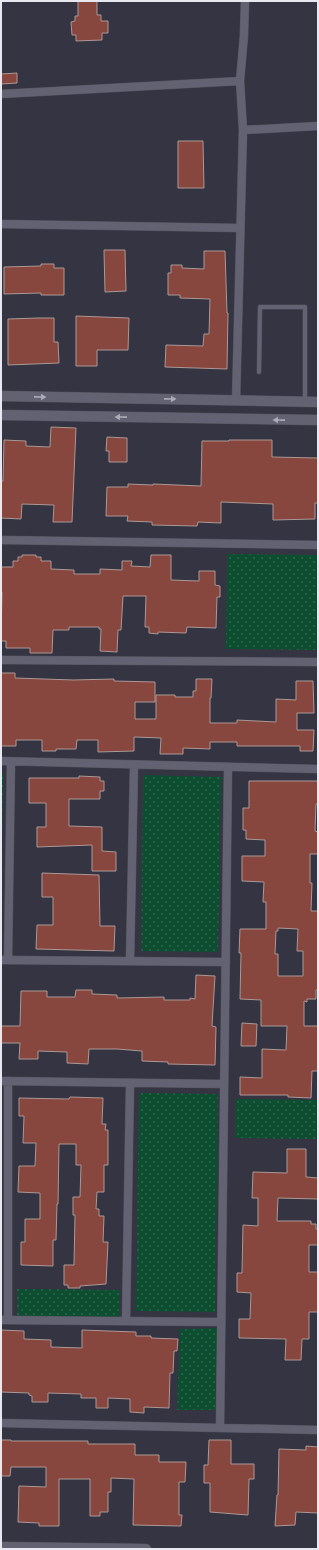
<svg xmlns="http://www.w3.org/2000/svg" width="319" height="1550" font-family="'DejaVu Sans',sans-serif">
<defs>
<pattern id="park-dots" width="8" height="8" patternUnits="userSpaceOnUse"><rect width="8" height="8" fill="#0d4e31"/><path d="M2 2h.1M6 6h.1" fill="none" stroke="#30684f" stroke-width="1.8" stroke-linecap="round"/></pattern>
</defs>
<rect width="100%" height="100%" fill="#343442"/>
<!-- park -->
<path fill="url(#park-dots)" d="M227,554L318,555V650L226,649Z
M1,774H3L1,889Z
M143,775L221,777L218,952L141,951Z
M139,1093L218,1094L215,1312L136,1311Z
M236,1099L318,1100V1139L236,1138Z
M17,1289L120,1290V1317L17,1316Z
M219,1328L218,1410H177L180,1329Z"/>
<!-- building -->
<path fill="#87463e" stroke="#ac9895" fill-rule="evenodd" d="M78,1H97V15H101V21H108V33H102V40L76,41V35H72L71,22L75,21V16H78Z
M17,73V83L1,84V74Z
M178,141H203L204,188H178Z
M104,250H125L126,291L105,292Z
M204,251H225L227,313H228L227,369L165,367L166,345L203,346L204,334H209L210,299L180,298V295H168V273H171V265H182V268L204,269Z
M41,264H54V268H64V295H41V293L4,294V267L41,266Z
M76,316L129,318L128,350H97V366H76Z
M38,318H54V342H58L59,363L8,365V319Z
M51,427L76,428L72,522H53L54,505L22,504L21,519L1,518V481H3L4,440L26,441V446L50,447Z
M107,437L127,438V462H109V451H106Z
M229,440H272V457L318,458V503H315V519L273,520V504L221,502V523L198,522L197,526L152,525V522L127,521L128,516H106L107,487H128V484L153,485V484L201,486L202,441H229Z
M22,555H36V557H41V561H51V569L74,570V574H100V569L122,570V561H132L131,566L150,567L151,555H171V580L199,581V571H215V585L220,586V597H217L216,628L187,627L186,633L158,632V634L149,633V627H145L146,596H123L121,630H118L117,652L100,651L101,629H99V627H69V630H53L52,653H30V648H6V641H1L2,592H1V567H13V561H18V557H22Z
M1,673H15V678L73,680L114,679V681L155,682V702H135V719H156V695H175V697H193V691H196V679H212L211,698H210V723H237V720L276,722V699L296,700V681H313L314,713H297V730H314L313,751H300V746H237V742H210V749L183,748V754H160L161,738L134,737V751L98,752V740H77L76,749H56V751H42V740H16V746H1Z
M79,776L100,777V781H104V791H100V799H69V826L102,827V851L116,852V871H92V845L37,847V827H46V803H29V778H79Z
M249,781H318V804H316L315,831L318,832V854H310V883H312L311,911H318V990H316V999H307V1002L304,1001V1026H318V1071H312L311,1098L288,1097V1095H240V1077L262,1078V1049L286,1050L287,1026H261V1000L240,999L241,953H239L240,929H266V902H263L264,882L242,881V856H265V840L246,839V830H243V808H249ZM278,928L298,929L297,951H303V976H278V954H275L276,931H278Z
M42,873L99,875L100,926H115L114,951L36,949L37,925H53V897H42Z
M196,975L215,976L212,1026L216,1027L215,1065L168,1064V1062L142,1061V1051L117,1049H89L88,1064L67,1063V1052L38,1051V1059H19L20,1043H1V1026H20L21,991H47V997H75L76,990H92V994L117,995V998L164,997V1000H190V998L195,999Z
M242,1023L257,1024L256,1046H241Z
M70,1097L103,1098L102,1124H106L105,1130H108V1165H104V1192H97L96,1209H99V1216H104L103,1242H108L106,1284L80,1286V1288H68V1285H64V1265H74L75,1215H73V1197H80L81,1165H76V1144H59L58,1204H57L56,1240H53V1266L21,1265V1242H25V1219H40V1193L18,1192L19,1166H35L36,1143H23L24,1116H19V1098L69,1099Z
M287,1149H306V1177L318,1178V1199L278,1198L277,1221H311V1224H316V1229H318V1245H309V1272H318V1312H309V1339H302L301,1360H285L286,1339L239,1338V1319H250L251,1293L237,1292V1273H242L243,1225L258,1226V1198H252L253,1172L287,1173Z
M1,1330L24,1331V1339L51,1340V1347L82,1348V1330L136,1332V1336H151V1338L178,1339L177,1351H174L173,1373H170L169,1408L144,1407V1413L130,1412V1399L108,1398V1408H96V1398H81V1394L48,1393V1402H32V1396L29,1395V1393L1,1392Z
M1,1440H11V1441H88V1444H135V1455H159V1462H186L185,1482H179V1515H182L181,1526L133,1525L134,1479L111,1478V1492H108V1512H100V1516H90V1479H59V1526H39V1523L18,1522L19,1486L46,1487V1467H11L10,1476H1Z
M209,1440H231V1464H254V1479H249L248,1515L210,1512V1483H204V1465H208Z
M306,1446L318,1447V1513L296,1512L295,1525L275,1526L277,1495H278L279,1449L306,1450Z"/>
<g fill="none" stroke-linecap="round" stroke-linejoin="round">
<defs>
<path id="service" d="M259,372L260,307H305V401"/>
<path id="minor" d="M240,81L244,35L245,1
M1,94L240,81L243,130L236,401
M243,130L318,126
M1,224L240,228
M1,540L318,545
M1,660L318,662
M1,761L318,769
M1,960L226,962
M8,960L11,762
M130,961L134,765
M1,1081L224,1084
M8,1081V1320
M1,1320L221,1322
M126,1321L130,1083
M1,1423L318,1430
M220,1428L228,767"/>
<path id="tertiary" d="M1,396L318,402
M1,415L318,420
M1,1547L146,1549"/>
</defs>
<!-- service casing -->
<use href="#service" stroke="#51515c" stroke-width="5"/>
<!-- minor casing -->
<use href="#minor" stroke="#51515c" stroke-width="9"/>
<!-- tertiary casing -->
<use href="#tertiary" stroke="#51515c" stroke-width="11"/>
<!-- service -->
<use href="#service" stroke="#626272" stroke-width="4"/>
<!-- minor -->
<use href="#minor" stroke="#626272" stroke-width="8"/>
<!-- tertiary -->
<use href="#tertiary" stroke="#626272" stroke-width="10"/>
</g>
<!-- one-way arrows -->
<defs><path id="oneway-solid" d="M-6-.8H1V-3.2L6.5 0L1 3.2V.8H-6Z"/></defs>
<g fill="#acacb8">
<use href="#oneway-solid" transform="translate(40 397) rotate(1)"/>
<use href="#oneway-solid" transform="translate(170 399) rotate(1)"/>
<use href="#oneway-solid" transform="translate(121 417) rotate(-179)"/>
<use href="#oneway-solid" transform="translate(279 420) rotate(-179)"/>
</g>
<!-- border -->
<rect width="319" height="1550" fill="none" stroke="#e8e8f1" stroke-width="4"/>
</svg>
